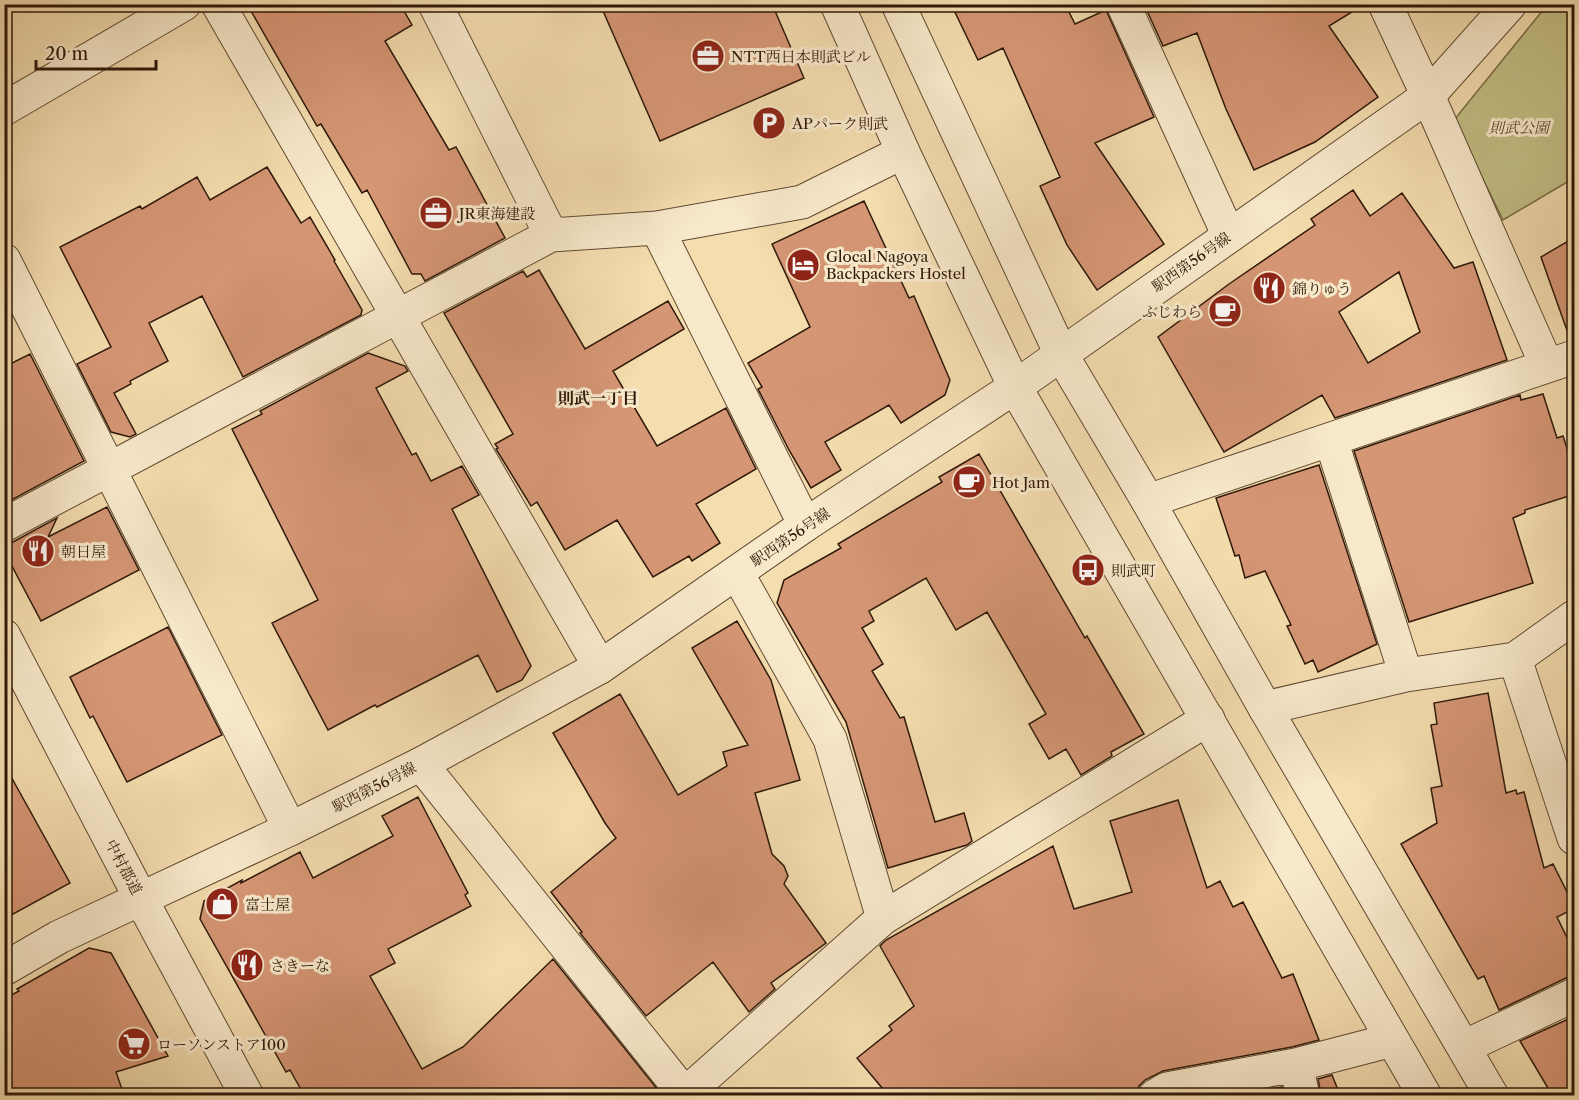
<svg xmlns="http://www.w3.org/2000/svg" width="1579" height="1100" font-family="'Libre Caslon Text','Noto Serif JP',serif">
<rect width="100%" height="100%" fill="#f4ddaf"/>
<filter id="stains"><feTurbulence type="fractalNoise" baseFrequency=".00333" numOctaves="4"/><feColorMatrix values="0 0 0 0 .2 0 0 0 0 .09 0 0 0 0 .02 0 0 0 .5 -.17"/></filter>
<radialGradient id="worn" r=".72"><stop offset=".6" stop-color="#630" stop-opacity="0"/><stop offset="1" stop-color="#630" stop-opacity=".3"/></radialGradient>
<!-- green -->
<path fill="#c3bf85" stroke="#796c47" stroke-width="1.5" d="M1547,5H1574V178L1503,220L1454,120Z"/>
<!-- building -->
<path fill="#d59675" stroke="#2f1909" stroke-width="1.5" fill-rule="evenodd" d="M247,4H400L412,25L385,41L449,150L456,147L505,238L425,281L421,274H412L367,190L362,193L321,124L317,126Z
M600,4H772L804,78L660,141Z
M951,4H1065L1075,24L1106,10L1154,117L1095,143L1164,244L1097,290L1067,245L1040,186L1060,177L1003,48L978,60Z
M1144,4H1365L1329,26L1378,97L1315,142L1254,170L1226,109L1197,33L1163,46Z
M267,167L301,223L310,217L335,260L334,261L362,310L361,315L243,377L202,296L149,323L168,361L130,381L131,384L114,393L136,434L130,437L111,432L77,364L111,347L60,247L140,206L142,209L197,177L210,200Z
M1353,190L1370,216L1402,193L1454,268L1473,262L1507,360L1335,418L1322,395L1224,452L1158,337L1229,284L1315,225L1311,219ZM1399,272L1420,332L1368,363L1339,312Z
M864,201L909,298L914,296L950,380L945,395L901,423L889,405L825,442L841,470L811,488L789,450L758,389L762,387L748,363L810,327L772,244Z
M1575,237V338L1570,339L1541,257Z
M539,270L585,349L668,301L684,329L613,371L657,446L726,408L756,469L696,504L720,543L692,561L689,556L653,577L617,520L565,550L537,502L531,506L496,449L498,448L495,444L513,434L444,313L523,271L527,277Z
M368,353L405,366L408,371L376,388L412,455L416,453L431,481L462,466L479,495L452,509L531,666L522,680L497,692L478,655L377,707L375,705L328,730L272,623L318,600L232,429L262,414L260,411Z
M30,354L84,461L4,504V367Z
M1543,394L1557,438L1563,436L1575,473V494L1525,510V513L1513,518L1533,583L1409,622L1354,451L1520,395L1521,400Z
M979,454L1085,638L1087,636L1144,734L1111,752L1112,756L1081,775L1066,749L1049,759L1029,724L1046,714L987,612L956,630L926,578L869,611L874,621L862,628L883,664L872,671L900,718L904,717L935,822L964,813L972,841L967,845L888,868L846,722L777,603L784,580L841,548L838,544L942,482L939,477Z
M1319,465L1377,644L1318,672L1313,660L1305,664L1287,626L1291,625L1265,571L1245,578L1239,555L1235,556L1216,498Z
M107,507L139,570L41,621L4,551V544L13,542L57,518L48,537Z
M737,621L771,680L800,780L755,793L772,854L784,866L788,876L784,884L826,943L771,983L775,989L749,1012L713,962L646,1016L580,933L582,932L551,892L616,838L605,823L553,733L620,694L678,795L727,766L723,752L748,745L692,648Z
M168,627L222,735L127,782L93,716L90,718L70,677Z
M1488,693L1506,793L1516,790L1517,794L1524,792L1544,868L1553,864L1575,908L1557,917L1575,954V976L1566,978L1499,1010L1484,976L1478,979L1401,844L1437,823L1431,788L1442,786L1431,725L1437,724L1434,703Z
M4,764L70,883L4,919Z
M418,797L468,893L465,895L471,906L388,949L395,963L370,976L422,1069L463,1047L553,959L662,1095H304L290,1070L286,1072L200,919L204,901L242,880L241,883L300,852L313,878L393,836L382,816Z
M1178,800L1207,888L1220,881L1233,907L1243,902L1282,978L1293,974L1319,1040L1292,1047L1163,1071L1145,1080L1139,1086L1136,1095H888L857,1058L892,1030L889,1026L914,1006L880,946L886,940L1053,846L1074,909L1132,892L1110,821Z
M89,948L111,953L168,1056L116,1072L124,1095H4V999L19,991L17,989Z
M1575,1016V1095H1552L1520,1041Z
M1332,1075L1340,1095H1321L1318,1079Z
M1282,1087L1284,1095H1235Z"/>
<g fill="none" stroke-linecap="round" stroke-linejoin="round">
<defs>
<path id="minor" d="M218,4L600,667
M435,4L551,235
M1123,4L1229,236
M1385,4L1428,96L1547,366
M4,109L184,4
M657,228L805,525
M4,260L290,829
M1331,440L1406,675
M1148,501L1574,357
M4,525L551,235L657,228L802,202L903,152
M737,573L830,739L883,918
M1515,659L1574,838
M1265,708L1406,675L1515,659L1574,617
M421,764L686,1096
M1464,1047L1574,995
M1296,1065L1303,1096
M683,1096L883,918L1208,719
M1155,1096L1167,1089L1296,1065L1392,1040"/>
<path id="tertiary" d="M837,4L903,152L1015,387L1425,1096
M898,4L1061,354L1148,501L1265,708L1492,1096
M4,636L141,899L247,1096
M4,969L59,937L290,829L421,764L600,667L805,525L1015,387L1428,96L1510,4"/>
</defs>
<!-- minor casing -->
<use href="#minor" stroke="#604a32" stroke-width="35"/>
<!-- tertiary casing -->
<use href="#tertiary" stroke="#604a32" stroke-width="35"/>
<!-- minor -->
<use href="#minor" stroke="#f8e9cb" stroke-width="33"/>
<!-- tertiary -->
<use href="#tertiary" stroke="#f8e9cb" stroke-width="33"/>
</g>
<!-- icons -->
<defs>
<symbol id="office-disc" viewBox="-11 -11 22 22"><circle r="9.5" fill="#8f2418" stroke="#f8e9cb"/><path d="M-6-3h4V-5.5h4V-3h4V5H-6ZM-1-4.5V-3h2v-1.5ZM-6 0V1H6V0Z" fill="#fff"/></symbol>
<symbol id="parking-disc" viewBox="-11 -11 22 22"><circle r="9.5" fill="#8f2418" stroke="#f8e9cb"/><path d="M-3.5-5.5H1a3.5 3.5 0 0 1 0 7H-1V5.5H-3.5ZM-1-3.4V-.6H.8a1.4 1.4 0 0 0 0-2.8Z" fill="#fff"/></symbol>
<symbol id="hotel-disc" viewBox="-11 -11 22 22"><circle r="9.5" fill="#8f2418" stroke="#f8e9cb"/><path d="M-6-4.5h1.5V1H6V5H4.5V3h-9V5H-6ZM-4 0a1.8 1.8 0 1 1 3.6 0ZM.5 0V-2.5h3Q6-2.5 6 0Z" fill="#fff"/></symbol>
<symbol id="restaurant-disc" viewBox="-11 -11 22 22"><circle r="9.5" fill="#8f2418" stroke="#f8e9cb"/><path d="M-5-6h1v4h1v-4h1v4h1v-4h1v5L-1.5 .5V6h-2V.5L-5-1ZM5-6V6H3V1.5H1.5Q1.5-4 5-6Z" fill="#fff"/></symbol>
<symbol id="cafe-disc" viewBox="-11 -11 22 22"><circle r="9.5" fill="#8f2418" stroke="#f8e9cb"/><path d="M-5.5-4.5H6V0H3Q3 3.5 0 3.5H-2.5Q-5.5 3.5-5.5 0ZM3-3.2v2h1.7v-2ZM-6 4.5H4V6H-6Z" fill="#fff"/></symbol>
<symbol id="bus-disc" viewBox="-11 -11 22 22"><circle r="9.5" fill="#8f2418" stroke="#f8e9cb"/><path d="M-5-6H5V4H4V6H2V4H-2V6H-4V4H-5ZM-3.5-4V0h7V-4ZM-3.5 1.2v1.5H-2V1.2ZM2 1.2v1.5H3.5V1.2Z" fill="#fff"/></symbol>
<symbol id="shop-disc" viewBox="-11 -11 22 22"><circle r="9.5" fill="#8f2418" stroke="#f8e9cb"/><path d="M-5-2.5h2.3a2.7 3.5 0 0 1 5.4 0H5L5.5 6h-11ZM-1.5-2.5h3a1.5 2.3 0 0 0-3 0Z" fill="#fff"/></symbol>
<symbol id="supermarket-disc" viewBox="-11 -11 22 22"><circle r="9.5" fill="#8f2418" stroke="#f8e9cb"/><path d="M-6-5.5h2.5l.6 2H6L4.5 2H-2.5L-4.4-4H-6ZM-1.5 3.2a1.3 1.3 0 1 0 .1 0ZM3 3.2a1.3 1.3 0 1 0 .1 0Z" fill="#fff"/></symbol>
</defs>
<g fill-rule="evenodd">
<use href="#office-disc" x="689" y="37" width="38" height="38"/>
<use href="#parking-disc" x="750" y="104" width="38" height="38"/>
<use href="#office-disc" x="417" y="194" width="38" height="38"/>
<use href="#hotel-disc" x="784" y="246" width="38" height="38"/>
<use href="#restaurant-disc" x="1250" y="269" width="38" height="38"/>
<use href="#cafe-disc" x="1206" y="292" width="38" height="38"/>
<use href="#cafe-disc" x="950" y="463" width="38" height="38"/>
<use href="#restaurant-disc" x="19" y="532" width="38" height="38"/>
<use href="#bus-disc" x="1069" y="551" width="38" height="38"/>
<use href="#shop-disc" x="203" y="885" width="38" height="38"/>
<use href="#restaurant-disc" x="228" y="946" width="38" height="38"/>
<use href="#supermarket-disc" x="115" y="1025" width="38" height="38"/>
</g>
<g text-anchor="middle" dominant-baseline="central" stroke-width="6" stroke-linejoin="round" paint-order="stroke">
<!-- poi labels -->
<g font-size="15" fill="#2f1909" stroke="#f8e9cb" text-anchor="start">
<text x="731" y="56">NTT西日本則武ビル</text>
<text x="792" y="123">APパーク則武</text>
<text x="459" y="213">JR東海建設</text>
<text x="826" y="256">Glocal Nagoya<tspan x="826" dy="17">Backpackers Hostel</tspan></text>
<text x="1292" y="288">錦りゅう</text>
<text x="1202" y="311" text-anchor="end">ふじわら</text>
<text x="992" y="482">Hot Jam</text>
<text x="61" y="551">朝日屋</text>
<text x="1111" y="570">則武町</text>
<text x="245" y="904">富士屋</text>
<text x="270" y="965">さきーな</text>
<text x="157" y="1044">ローソンストア100</text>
</g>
<!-- park labels -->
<g font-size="15" font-style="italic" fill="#5b4b2e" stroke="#f8e9cb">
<text x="1519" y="127">則武公園</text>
</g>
<!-- street labels -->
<g font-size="15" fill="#2f1909" stroke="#f8e9cb">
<text transform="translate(1191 262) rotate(-35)">駅西第56号線</text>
<text transform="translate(790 537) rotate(-34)">駅西第56号線</text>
<text transform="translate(374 787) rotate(-27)">駅西第56号線</text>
<text transform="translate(124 867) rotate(62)">中村郡道</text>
</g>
<!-- neighbourhood labels -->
<g font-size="16" font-weight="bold" fill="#2f1909" stroke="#f8e9cb">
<text x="598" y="398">則武一丁目</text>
</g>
</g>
<!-- margin -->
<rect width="1579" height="1100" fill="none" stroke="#f4ddaf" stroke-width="24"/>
<rect x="6" y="6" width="1567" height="1088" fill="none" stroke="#2f1909" stroke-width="3"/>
<rect x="12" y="12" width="1555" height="1076" fill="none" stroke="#2f1909" stroke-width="1.5"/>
<!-- scale -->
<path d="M36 60v9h120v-9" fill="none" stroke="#2f1909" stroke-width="3"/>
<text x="45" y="60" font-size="18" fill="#2f1909" stroke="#f8e9cb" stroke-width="4.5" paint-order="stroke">20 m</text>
<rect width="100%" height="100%" filter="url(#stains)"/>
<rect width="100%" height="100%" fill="url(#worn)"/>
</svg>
